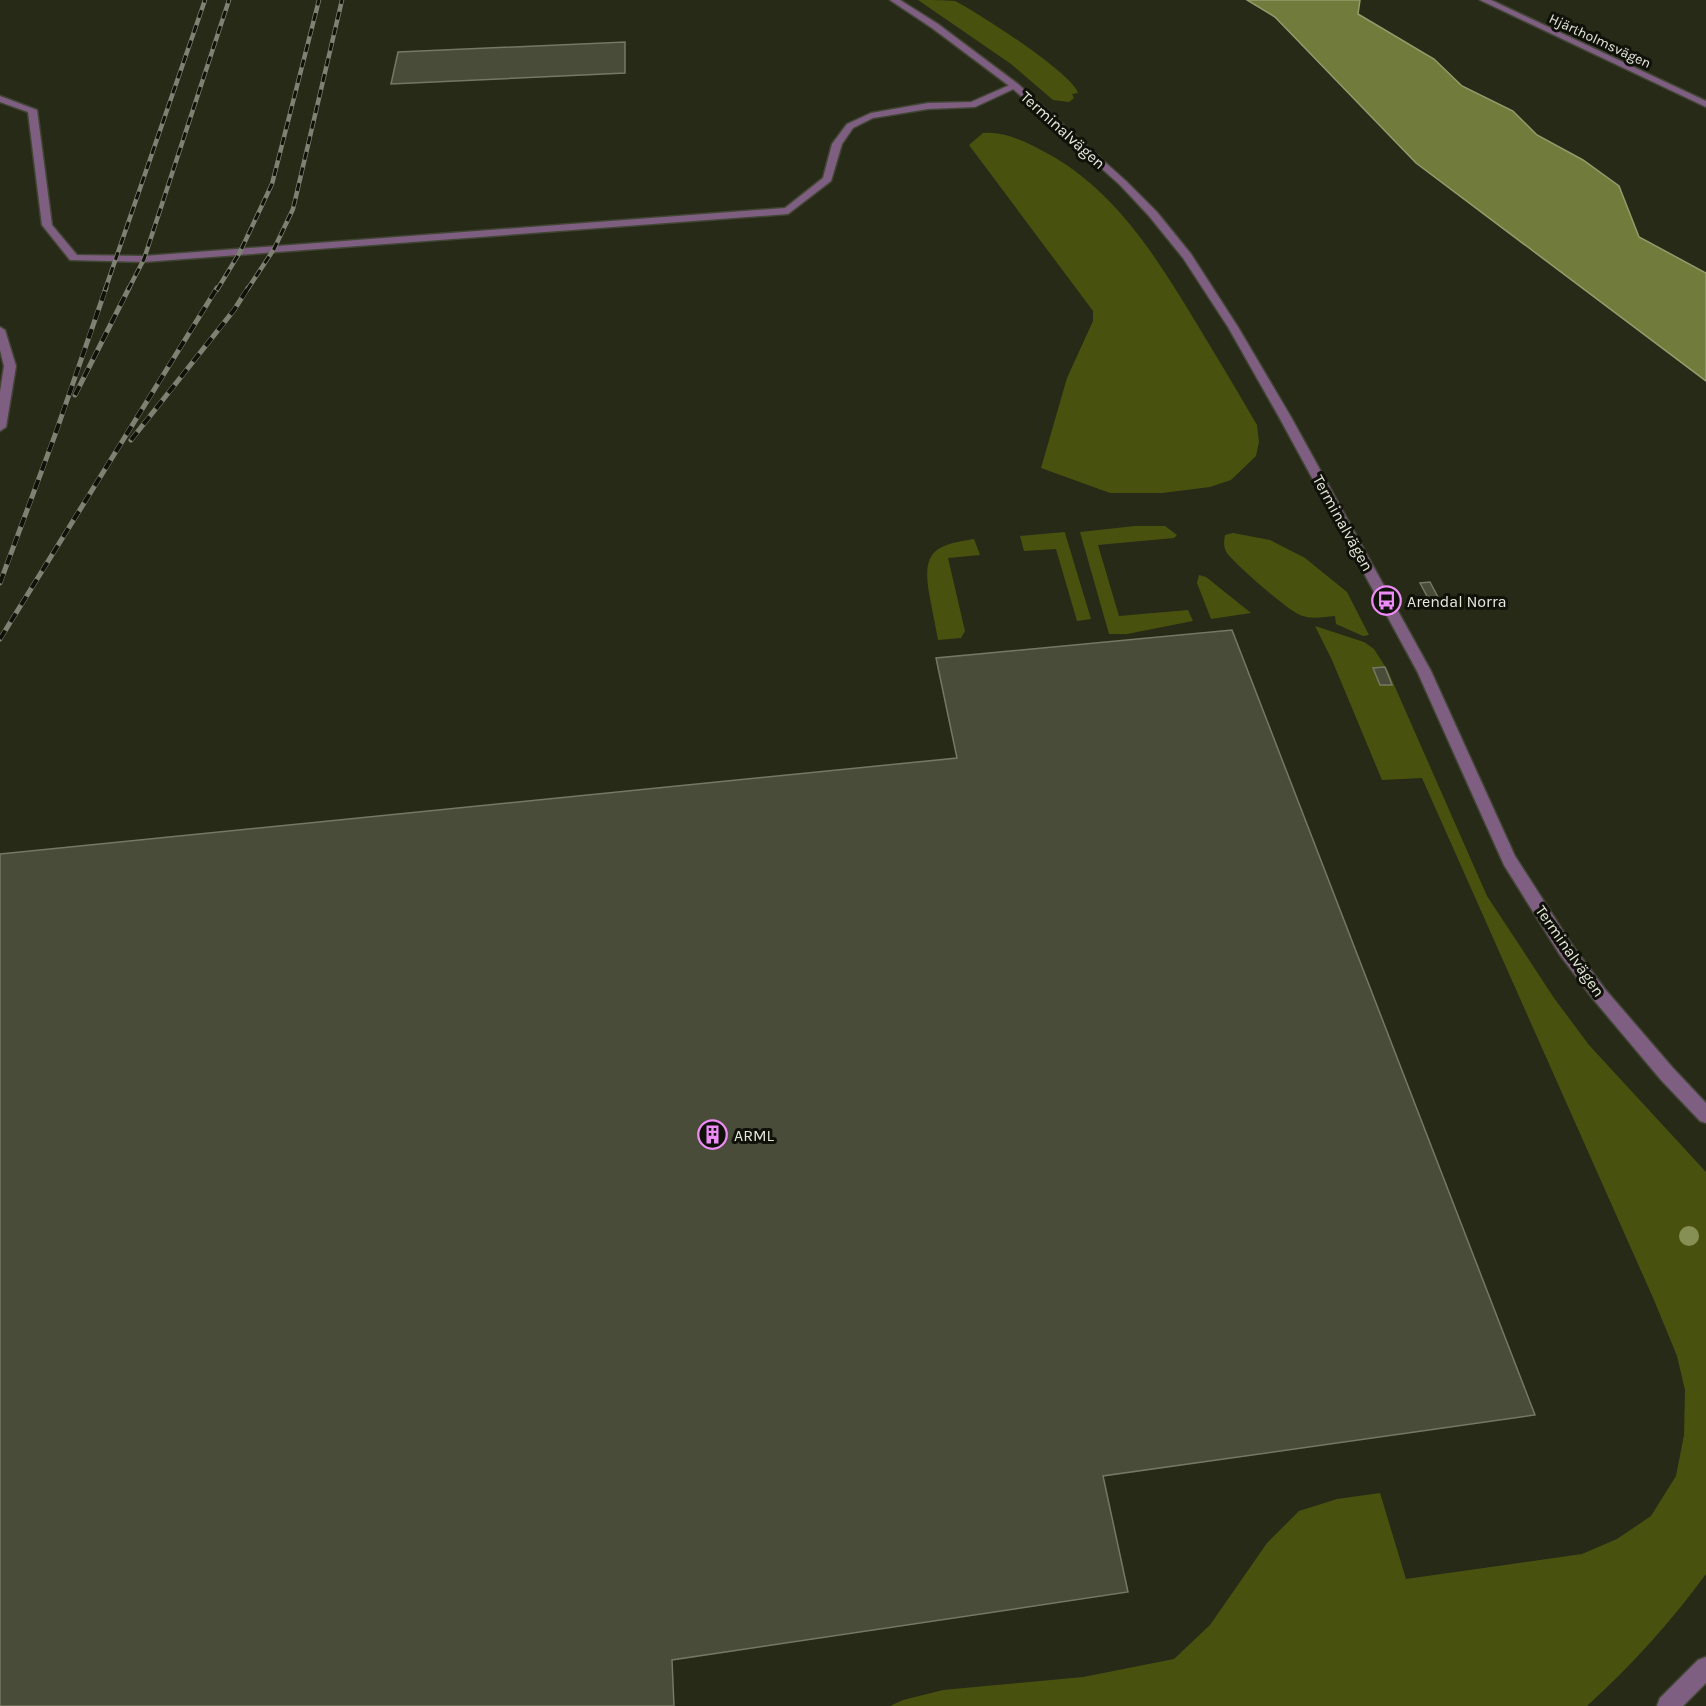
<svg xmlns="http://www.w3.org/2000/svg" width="1706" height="1706" font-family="Karla,sans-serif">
<rect width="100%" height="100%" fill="#262a17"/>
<!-- green -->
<path fill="#49510f" d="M918,0C929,0 946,0 955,1C977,12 1072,73 1078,93L1072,94L1074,98L1069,102L1053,100L1011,64Z
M983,133C1002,131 1022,140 1039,149C1108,183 1150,247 1189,311C1212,349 1235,387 1257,425L1259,442L1256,456L1231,480L1210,487L1162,493H1110L1041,468L1067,378L1093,321V311L969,145Z
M1135,526H1165L1177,535L1174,538L1098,545L1119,616L1188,610L1193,621L1127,634H1109L1080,532Z
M1065,532V533L1091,619L1077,621L1056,549L1024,551L1020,536Z
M1233,533L1270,540L1305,558L1347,592L1369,635L1363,636L1336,624L1335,616C1323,617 1308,620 1298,614C1285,608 1235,564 1227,553C1223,547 1224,541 1225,535Z
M974,539L980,555L948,558L965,631L961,638L938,640C935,624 932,609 929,593C922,551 935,545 974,539Z
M1199,575L1206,577L1251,613L1211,619L1197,583Z
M1315,626L1364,642L1374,649L1388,671L1487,896L1554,998L1589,1045L1706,1172V1574C1671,1622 1631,1666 1587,1706H890L903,1700L943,1690L1083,1677L1174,1659L1210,1625L1267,1543L1299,1511L1337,1499L1380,1493L1406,1579L1582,1554L1617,1539L1651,1516L1676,1476L1684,1435L1685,1390L1677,1356L1654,1300L1422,778L1382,780L1332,660Z"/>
<!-- water -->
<path fill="#717b3c" stroke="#949c6c" stroke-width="1.5" d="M1247,0H1360L1358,14L1434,59L1462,86L1513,111L1537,135L1583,160L1619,186L1639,237L1706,273V381L1416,163L1275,17Z"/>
<!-- building -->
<path fill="#484c38" stroke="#757964" stroke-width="1.5" d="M625,42V73L391,84L398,52Z
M1430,582L1439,599L1429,600L1420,583Z
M1232,630L1535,1415L1103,1476L1128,1592L672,1660L674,1706H0V854L957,758L936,658Z
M1385,667L1392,685H1380L1373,668Z"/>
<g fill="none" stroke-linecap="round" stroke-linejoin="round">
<defs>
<path id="lane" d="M1012,84L1020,86L975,107L928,109L873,118L853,128L842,144L831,181L788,214L144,262L70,260L42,225L28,112L0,102V96L37,110L52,225L77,255L144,256L785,208L823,178L832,144L847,124L871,113L928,103L971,102Z
M0,327L5,330L16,366L6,427L0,431V392L4,366L0,350Z"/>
<path id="street" d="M890,0H900L938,24L1018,84L1126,181L1157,212L1191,254L1238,327L1291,417L1431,671L1515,856L1572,945L1605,989L1673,1068L1706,1103V1123L1700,1121L1661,1080L1593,999L1560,955L1504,865L1417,671L1279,417L1228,327L1183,258L1149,216L1120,185L1012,88L932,28Z
M1480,0H1491L1706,101V107Z
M1706,1657V1683L1683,1706H1657L1660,1698L1698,1660Z"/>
</defs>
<!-- lane casing -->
<use href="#lane" stroke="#414533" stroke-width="3"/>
<!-- street casing -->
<use href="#street" stroke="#414533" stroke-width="3"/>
<!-- lane -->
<use href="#lane" fill="#7e5e81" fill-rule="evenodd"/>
<!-- street -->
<use href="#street" fill="#7e5e81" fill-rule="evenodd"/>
<defs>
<path id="rail-far1" d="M105,290L205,0
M128,290L144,259L229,0
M217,290L240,252L272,184L319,0
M247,290L274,249L293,209L342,0"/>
<path id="rail" d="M75,395L129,288
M131,440L234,310L248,288
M0,583L55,435L106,288
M0,639L217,288"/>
</defs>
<!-- rail-far1 casing -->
<use href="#rail-far1" stroke="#7f8273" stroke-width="4.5"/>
<!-- rail casing -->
<use href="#rail" stroke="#7f8273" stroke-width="5"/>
<!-- rail-far1 -->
<use href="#rail-far1" stroke="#101109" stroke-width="3" stroke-dasharray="8" stroke-linecap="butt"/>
<!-- rail -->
<use href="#rail" stroke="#101109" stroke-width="4" stroke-dasharray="10" stroke-linecap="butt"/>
</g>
<!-- trees -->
<circle fill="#869055" cx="1689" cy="1236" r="10"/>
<!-- icons -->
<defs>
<symbol id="bus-ring" viewBox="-11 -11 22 22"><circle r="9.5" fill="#101109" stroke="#ee8bf8" stroke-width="1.5"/><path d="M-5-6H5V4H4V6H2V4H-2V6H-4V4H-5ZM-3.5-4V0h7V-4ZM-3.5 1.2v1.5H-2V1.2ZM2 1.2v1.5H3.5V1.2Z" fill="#ee8bf8"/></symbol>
<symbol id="building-ring" viewBox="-11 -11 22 22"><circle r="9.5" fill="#101109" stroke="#ee8bf8" stroke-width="1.5"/><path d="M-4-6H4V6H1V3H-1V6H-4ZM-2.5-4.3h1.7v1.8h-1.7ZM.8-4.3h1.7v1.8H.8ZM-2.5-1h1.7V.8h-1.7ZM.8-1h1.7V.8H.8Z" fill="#ee8bf8"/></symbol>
</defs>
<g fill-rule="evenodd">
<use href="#bus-ring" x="1370" y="584" width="33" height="33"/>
<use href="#building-ring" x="696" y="1118" width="33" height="33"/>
</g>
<g text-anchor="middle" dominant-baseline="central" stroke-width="6" stroke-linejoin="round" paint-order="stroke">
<!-- far-street labels -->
<g font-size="14" fill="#e7e9dd" stroke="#101109">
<text transform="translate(1600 41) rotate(25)">Hjärtholmsvägen</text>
</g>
<!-- street labels -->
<g font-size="16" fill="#e7e9dd" stroke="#101109">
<text transform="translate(1063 130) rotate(42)">Terminalvägen</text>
<text transform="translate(1343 523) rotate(61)">Terminalvägen</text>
<text transform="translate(1570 951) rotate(55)">Terminalvägen</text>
</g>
<!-- poi labels -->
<g font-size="16" fill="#e7e9dd" stroke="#101109" text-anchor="start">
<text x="1407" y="601">Arendal Norra</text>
<text x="734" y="1135">ARML</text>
</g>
</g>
</svg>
